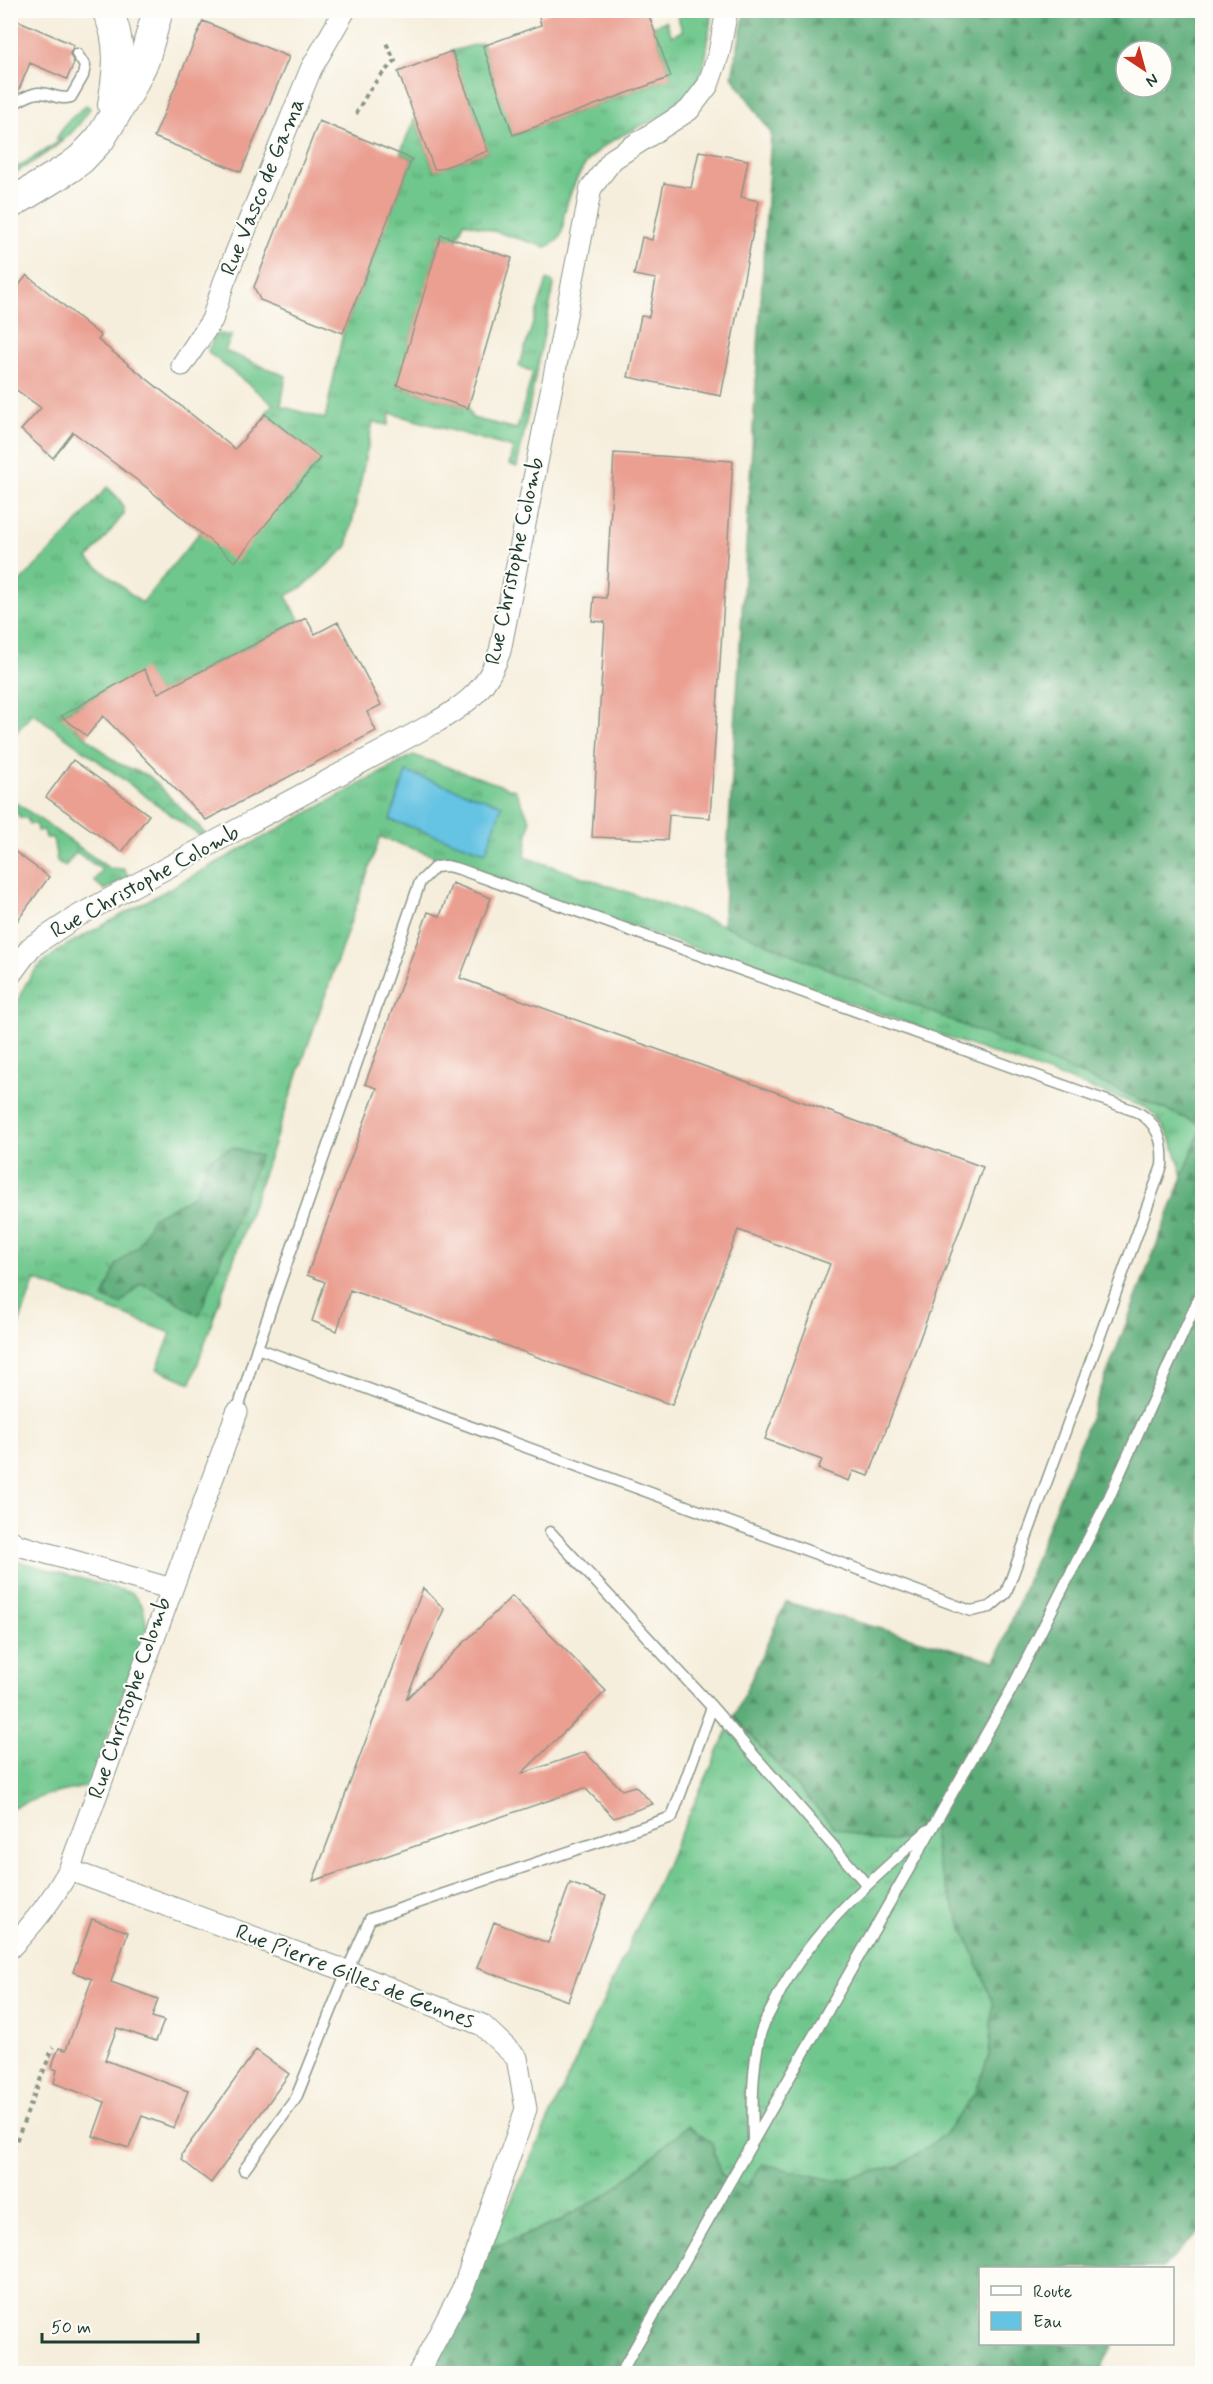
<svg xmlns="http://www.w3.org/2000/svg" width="1213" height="2384" font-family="Mynerve,sans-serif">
<defs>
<pattern id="grass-tufts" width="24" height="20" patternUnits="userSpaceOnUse" patternTransform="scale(1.5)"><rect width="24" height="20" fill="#70c78d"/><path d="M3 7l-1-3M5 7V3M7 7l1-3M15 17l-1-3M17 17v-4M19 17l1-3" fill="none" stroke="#5ba374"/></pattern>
<pattern id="forest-firs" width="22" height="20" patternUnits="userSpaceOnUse" patternTransform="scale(1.5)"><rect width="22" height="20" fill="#5cac78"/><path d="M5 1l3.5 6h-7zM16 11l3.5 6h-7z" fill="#4b8d63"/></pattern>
</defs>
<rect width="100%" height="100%" fill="#fdfcf7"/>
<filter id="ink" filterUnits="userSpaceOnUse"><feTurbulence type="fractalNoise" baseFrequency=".0167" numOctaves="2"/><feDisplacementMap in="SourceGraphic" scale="12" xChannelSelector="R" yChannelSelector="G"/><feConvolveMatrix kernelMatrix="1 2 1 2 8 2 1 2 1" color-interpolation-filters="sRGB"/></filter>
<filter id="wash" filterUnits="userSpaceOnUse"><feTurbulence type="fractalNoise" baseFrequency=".008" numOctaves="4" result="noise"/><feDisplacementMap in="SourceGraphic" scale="24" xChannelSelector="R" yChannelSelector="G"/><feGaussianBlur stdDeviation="1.35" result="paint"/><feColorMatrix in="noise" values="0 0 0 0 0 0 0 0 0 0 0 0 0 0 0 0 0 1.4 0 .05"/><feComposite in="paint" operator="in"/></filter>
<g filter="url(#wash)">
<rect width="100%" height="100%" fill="#f6eedc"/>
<!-- grass -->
<path fill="url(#grass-tufts)" stroke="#488260" stroke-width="1.5" d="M697,11H712C708,34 708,66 695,86C669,127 610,126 583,168C574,182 568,198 564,215C563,222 564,230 560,237C557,243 551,245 546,247L464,222L457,240L441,235L397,386L468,408L472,418L517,429L533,372L519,366L547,280L552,281L554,285L517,467L509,464L513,448L390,413L388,425L373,422L347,547L303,587L286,596L300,621L158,693L144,670L61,715L117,763L149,776L205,833L200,836L33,713L11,738V591L69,532L107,487C116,496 124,501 124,514L88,559L142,603L200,532L319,458L265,414L273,404L209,353L208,350L216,334L232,335L225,351L286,376L281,406L325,419L343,333L412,159L400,154L415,117L434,171L488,151L452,51L482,43L514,135L671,77L653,26L666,21L672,36L682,31L678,17Z
M86,105L90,108C72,141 41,156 11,176V171L62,140L56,139L66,123Z
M413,755L515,790L530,820L525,857L723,925L1202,1125L1183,1177C1175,1147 1170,1129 1147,1108L380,837L191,1383L157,1369L171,1333L35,1280L11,1346L10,1021C25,981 29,970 65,946Z
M11,799L109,868L124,869L129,877L105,890L94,881L102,870L76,852L65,867L57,861L53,838H46L44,830L37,831L36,824H29L27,818H19L18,813H11Z
M11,1559L132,1593L143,1607L147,1627L89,1786L47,1795L11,1808Z
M734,1717L834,1827L931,1817L938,1866L993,2002L989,2055L976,2092L944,2135L901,2165L836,2181L763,2164L746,2188L721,2176L712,2143L687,2126L611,2192L558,2222L489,2249Z"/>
<!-- forest -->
<path fill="url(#forest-firs)" stroke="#3e7456" stroke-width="1.5" fill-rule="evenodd" d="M745,11H1202V1125L723,925L771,133L732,76ZM1126,51H1162V87H1126Z
M1202,1127V2229L1162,2268H980V2344H1113L1099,2373L432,2374L489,2249L558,2222L611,2192L687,2126L712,2143L721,2176L746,2188L763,2164L836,2181L901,2165L944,2135L976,2092L989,2055L993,2002L938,1866L931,1817L902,1840L875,1841L834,1827L734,1717L786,1602L996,1661Z
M233,1147L260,1156L199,1316L171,1298L141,1283L121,1304L103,1298L117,1264L139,1245L152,1218L195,1195L209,1159Z"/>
<!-- water -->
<path fill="#65c3e3" stroke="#42808c" stroke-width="1.5" d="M406,772L502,805L486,852L390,820Z"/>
<g id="blocks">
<!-- building -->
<path fill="#ea9f91" d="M555,10H647L671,77L513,135L483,46L541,25L539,16Z
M10,17L74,45L70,54L74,63L67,79L30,63L18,92L10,97Z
M203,21L289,57L241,172L154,137Z
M452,51L488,151L440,169H434L398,72Z
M319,121L412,159L343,333L260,300L254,287Z
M699,151L748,160L741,197L759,201L721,396L628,377L641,316L649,317L656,279L634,275L642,237L652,240L664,183L691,188Z
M441,235L512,258L468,408L397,385Z
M27,275L101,336L98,340L235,449L265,414L320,458L235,562L146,487L73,432L53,458L21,430L41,408L10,385V296Z
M614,453L733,461L710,818L669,815L667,840L592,837L605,622L592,621L594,597L606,598Z
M306,618L315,634L338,622L381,705L367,712L376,731L206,820L103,716L87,736L61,716L144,669L158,693Z
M73,760L149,815L122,852L46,797Z
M10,848L49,877L10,931Z
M452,883L491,898L460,978L983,1167L869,1476L853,1471L849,1481L818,1469L822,1460L765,1439L830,1264L738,1230L672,1405L350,1290L337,1331L312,1321L325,1282L307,1275L377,1088L365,1084L428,912L440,916Z
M423,1588L444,1609L406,1699L512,1596L606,1691L521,1774L585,1752L622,1790L635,1786L653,1804L614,1818L585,1788L313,1881Z
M570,1883L606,1896L568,2001L477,1968L494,1922L548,1943Z
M92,1919L128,1932L111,1982L158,1999L152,2017L164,2021L156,2041L117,2028L105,2060L188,2091L174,2128L142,2116L129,2148L93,2136L105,2102L54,2083L57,2070L52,2068L54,2060L59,2048L66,2050L92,1979L73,1972Z
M256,2050L289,2074L211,2183L182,2160V2154Z"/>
</g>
</g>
<g filter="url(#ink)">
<use href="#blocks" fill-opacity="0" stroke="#8a9688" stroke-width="1.5"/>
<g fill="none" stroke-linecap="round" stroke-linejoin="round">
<defs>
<path id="lane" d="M10,106C19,101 28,94 38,93C50,92 58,101 71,97L83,76L85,66L77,54
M237,1412L257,1348L420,882L435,867L447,866L459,869L1135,1111C1158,1122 1164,1142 1162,1166L1006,1593L990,1607L971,1611L257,1348
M712,1707L867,1885
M753,2140C752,2104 752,2070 760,2035C762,2026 768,2016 773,2006C807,1933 869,1883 928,1830
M244,2170L296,2098L347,1971L370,1919L672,1817L712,1707L550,1532
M620,2374L1010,1692L1107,1502L1202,1291"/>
<path id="street" d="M182,365L212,320L224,282L311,69L345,10
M10,975L31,947L76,917L438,721C470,702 488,687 500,651L591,188L613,159L689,110L708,85L719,53L727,10
M10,1540L18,1545L172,1589
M69,1870L347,1971L482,2025L517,2058L526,2109L464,2286L418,2374
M10,1948C34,1924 53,1899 69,1870L237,1412"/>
<path id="secondary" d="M107,10C123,41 118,73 113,105
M10,204L69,168L81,159L100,139L128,93L144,60L158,10"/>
</defs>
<!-- lane casing -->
<use href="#lane" stroke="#8a9688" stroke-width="13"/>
<!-- street casing -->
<use href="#street" stroke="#8a9688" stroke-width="23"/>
<!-- secondary casing -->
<use href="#secondary" stroke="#8a9688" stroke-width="32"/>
<!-- path -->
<path stroke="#8a9688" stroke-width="4" stroke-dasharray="4.5 4.5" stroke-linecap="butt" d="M356,114C367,92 377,78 395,61L386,43
M10,2157L53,2047"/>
<!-- lane -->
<use href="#lane" stroke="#fff" stroke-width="10"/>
<!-- street -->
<use href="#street" stroke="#fff" stroke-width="21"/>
<!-- secondary -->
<use href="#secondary" stroke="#fff" stroke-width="30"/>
</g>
</g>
<g text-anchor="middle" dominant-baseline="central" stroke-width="4.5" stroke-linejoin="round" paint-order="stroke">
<!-- street labels -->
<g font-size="22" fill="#1f3d34" stroke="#fdfcf7">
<text transform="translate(263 187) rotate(-68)">Rue Vasco de Gama</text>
<text transform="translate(515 561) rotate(-78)">Rue Christophe Colomb</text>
<text transform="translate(145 882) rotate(-29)">Rue Christophe Colomb</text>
<text transform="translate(130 1698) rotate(-71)">Rue Christophe Colomb</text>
<text transform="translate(355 1977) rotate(21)">Rue Pierre Gilles de Gennes</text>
</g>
</g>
<!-- margin -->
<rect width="1213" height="2384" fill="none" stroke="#fdfcf7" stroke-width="36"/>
<!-- legend -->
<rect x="979" y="2267" width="195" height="78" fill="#fdfcf7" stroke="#a4b0a9" stroke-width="1.5"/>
<rect x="991" y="2286" width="30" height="9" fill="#ffffff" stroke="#a4b0a9" stroke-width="1.5"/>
<text x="1033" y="2297" font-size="18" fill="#1f3d34">Route</text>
<rect x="991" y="2312" width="30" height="18" fill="#65c3e3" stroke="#a4b0a9" stroke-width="1.5"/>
<text x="1033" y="2327" font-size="18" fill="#1f3d34">Eau</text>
<!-- north arrow -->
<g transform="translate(1144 69) rotate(144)"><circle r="28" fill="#fdfcf7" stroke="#a4b0a9" stroke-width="1.5"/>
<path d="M0-4.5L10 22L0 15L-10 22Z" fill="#c8321e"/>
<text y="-9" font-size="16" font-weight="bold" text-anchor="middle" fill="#1f3d34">N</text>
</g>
<!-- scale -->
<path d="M42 2333v9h156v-9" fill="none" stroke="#1f3d34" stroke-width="3"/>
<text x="51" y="2333" font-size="18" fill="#1f3d34" stroke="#fdfcf7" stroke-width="4.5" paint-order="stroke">50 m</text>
</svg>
